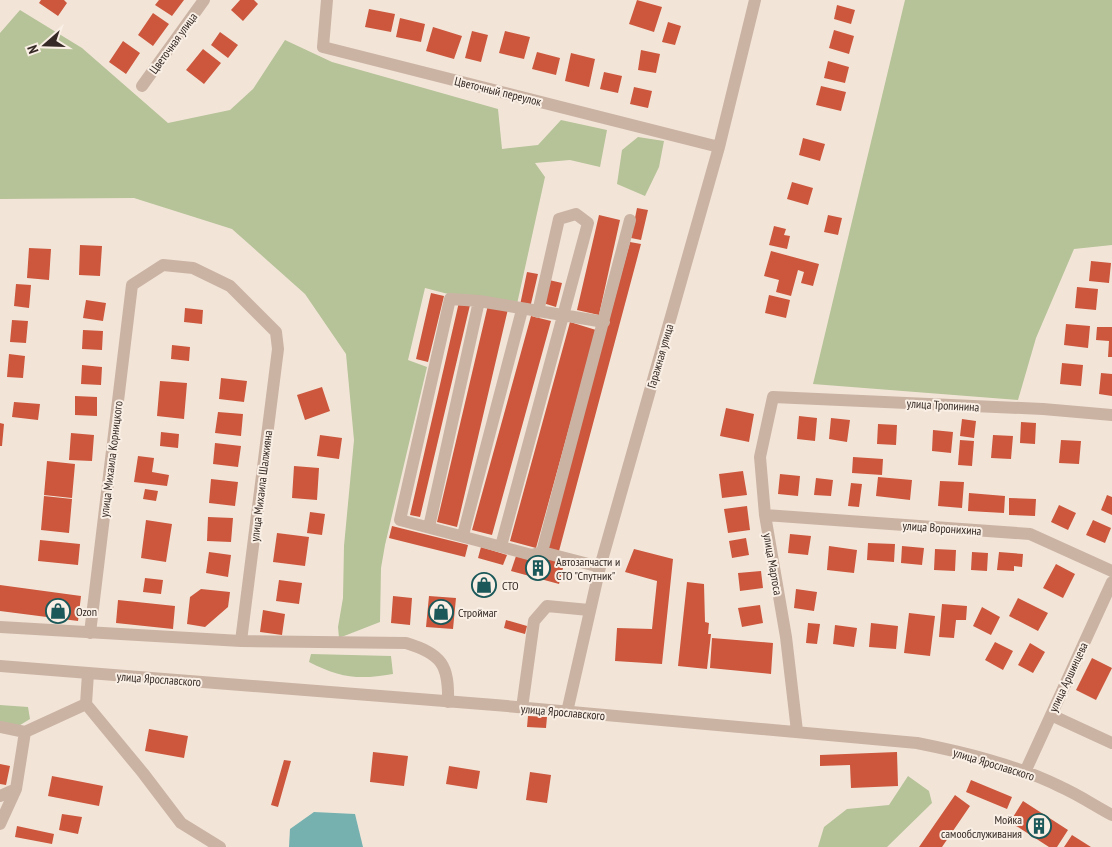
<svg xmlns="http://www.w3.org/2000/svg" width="1112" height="847" font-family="'PT Sans Narrow',sans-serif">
<rect width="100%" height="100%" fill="#f2e5d8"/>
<!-- green -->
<path fill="#b6c298" d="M905,0H1112V245L1074,249L1036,338L1018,400L813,384Z
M20,10L82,48L168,123L230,110L253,89L285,40L332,62L498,109L502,149L538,145L561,120L607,130L600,167L570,160L535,163L545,177L517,304L452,295L425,288L408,360L427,367L385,545L381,568L380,622L339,638L338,627L343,598L344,546L354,440L346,354L305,294L232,229L134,198L0,199V33Z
M638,137L664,141L659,167L645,196L617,184L622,150Z
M311,654L391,656L393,674C359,680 340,678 309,662Z
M0,705L28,707L30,719L12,730L0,731Z
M908,776L929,791L932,803L887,847H818L824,827L847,809L889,805Z"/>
<!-- water -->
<path fill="#76b1b0" d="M314,812L355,814L363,847H289L290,829Z"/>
<!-- building -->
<path fill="#cc573d" d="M41,0H64L67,3L58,16L39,3Z
M159,0H184L172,16L155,5Z
M240,0H254L258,4L243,21L231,10Z
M637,0L662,7L654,32L629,24Z
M837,5L855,10L851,24L834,19Z
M369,9L395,14L391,32L365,27Z
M153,13L169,24L153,46L138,35Z
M400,18L425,24L421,42L396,37Z
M668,22L681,26L675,45L662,42Z
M433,27L462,36L454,59L426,51Z
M834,30L854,36L849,54L829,48Z
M472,31L488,35L481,62L465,58Z
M505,31L530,37L524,59L499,53Z
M220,32L238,45L228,58L211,45Z
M123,41L140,53L126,74L109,62Z
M203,49L221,63L204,84L186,70Z
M641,50L660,54L656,73L638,70Z
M537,52L560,58L556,75L532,69Z
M571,53L595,59L589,87L565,81Z
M828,61L849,67L845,83L824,78Z
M604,72L622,76L618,93L600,89Z
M821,86L846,92L841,111L816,105Z
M634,87L652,91L648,108L630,104Z
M803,138L825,144L820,161L799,155Z
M792,182L813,188L808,205L787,199Z
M637,208L648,210L641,240L631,238Z
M599,215L620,220L599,315L577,310Z
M828,215L842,218L838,235L824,232Z
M774,226L786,229L784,235L790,236L787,249L769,245Z
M630,242L641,244L559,551L547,548Z
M80,245L102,246L100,276L79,275Z
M29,248L51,249L49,280L27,278Z
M771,251L819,264L813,286L801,283L804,272L798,270L791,296L776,292L779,280L764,276Z
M1091,261L1111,263L1109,283L1089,281Z
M527,272L538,274L530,308L520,305Z
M549,280L562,283L556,307L543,303Z
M16,284L31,285L29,308L14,306Z
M1077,287L1098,289L1096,310L1075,308Z
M431,293L444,296L428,362L416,359Z
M769,295L790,300L786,318L765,313Z
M86,300L106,303L103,321L83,318Z
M459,302L470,305L420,517L410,515Z
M488,305L508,309L457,527L437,522Z
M185,308L203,310L202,324L184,322Z
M531,316L551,321L492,535L472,530Z
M12,320L28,321L26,343L10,342Z
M570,322L596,330L536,548L510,541Z
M1066,324L1090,326L1088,348L1064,345Z
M1097,327H1112V357H1108L1109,341L1096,340Z
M83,330L103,331L102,350L82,349Z
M172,345L190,347L189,361L171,359Z
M9,354L25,356L23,378L7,377Z
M1062,363L1083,365L1081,386L1060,384Z
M82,365L102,367L101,385L81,384Z
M1101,373L1112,374V396L1099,394Z
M221,378L247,381L244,402L219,399Z
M160,381L187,383L184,419L157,416Z
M322,387L330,411L305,420L297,395Z
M75,396L97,397V416L75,415Z
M14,402L40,404L38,420L12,417Z
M726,408L754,414L749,442L720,436Z
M218,412L243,414L241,436L215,433Z
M799,416L817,418L815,441L797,439Z
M831,418L850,420L847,442L829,439Z
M962,419L976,421L974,438L960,436Z
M1021,422L1036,423L1035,444L1020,443Z
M0,423L4,424L2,446H0Z
M878,424L897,425L896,445L877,444Z
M933,430L953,432L951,453L932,451Z
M161,432L179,434L178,448L160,446Z
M71,433L94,435L92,461L69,460Z
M320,435L342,438L339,459L317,456Z
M993,435L1013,436L1011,459L991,458Z
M960,440L974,441L972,466L958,465Z
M1061,440L1081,441L1079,464L1059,463Z
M215,443L241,446L238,467L213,464Z
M138,456L154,458L152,472L169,475L167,486L134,482Z
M853,457L883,459L882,475L852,473Z
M47,461L75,464L72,498L44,495Z
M294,466L319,468L317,500L292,498Z
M743,471L747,495L722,498L719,474Z
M780,474L800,476L798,496L778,494Z
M878,477L912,480L910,500L876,496Z
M816,478L833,480L831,496L814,495Z
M211,479L238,482L235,506L209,503Z
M940,481L964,482L962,508L938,506Z
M851,483L862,484L859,507L848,506Z
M145,489L158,491L156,501L143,499Z
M969,493L1005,496L1004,513L968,511Z
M1107,495L1112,497V515L1101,510Z
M44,496L72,499L69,533L41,530Z
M1009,498L1036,499L1035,516L1009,515Z
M1059,505L1076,513L1068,530L1051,522Z
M747,506L750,530L728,533L724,509Z
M310,512L325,514L322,535L307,533Z
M208,517L233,518L231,542L207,541Z
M146,520L172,524L166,562L141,558Z
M1093,520L1111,528L1105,543L1086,535Z
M392,526L468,545L465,557L389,538Z
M277,533L309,537L305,566L273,562Z
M790,534L811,536L808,555L788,553Z
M746,538L749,555L732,558L729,541Z
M40,540L80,544L78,565L38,561Z
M868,543L895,544L894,562L867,560Z
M829,546L857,550L854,573L827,570Z
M902,546L924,548L922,565L901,563Z
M481,547L507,555L503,565L478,558Z
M634,549L673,559L662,664L615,661L617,628L652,629L657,581L625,572Z
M935,549L956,550L955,571L934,570Z
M209,552L231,555L228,577L206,573Z
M972,552L988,553L987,571L971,570Z
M999,552L1023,554L1022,567L1014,566V571L997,570Z
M516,556L544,564L546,558L564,564L559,584L511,571Z
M1056,564L1075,574L1063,598L1043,588Z
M761,571L763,588L740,591L738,573Z
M476,577L495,581L492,593L473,588Z
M145,578L163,580L161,594L143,592Z
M279,580L302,583L299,604L276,601Z
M687,582L704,584L705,622L709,623L708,634H711L707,669L678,666Z
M0,585L81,596L78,621L0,611Z
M201,589L230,592L228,607L205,627L187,624L190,597Z
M796,589L817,592L814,611L794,608Z
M393,596L412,598L410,625L391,623Z
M429,596L456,598L453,629L426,627Z
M1018,598L1048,613L1038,631L1009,616Z
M118,600L175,606L173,629L116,623Z
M942,604L967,606L966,620H956L954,638L939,637Z
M760,605L763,623L742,627L738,608Z
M982,607L1000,617L991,635L973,626Z
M263,610L285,614L282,635L260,632Z
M909,613L935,616L930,656L904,653Z
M506,620L527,626L525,634L504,628Z
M808,623L820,624L817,644L806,643Z
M871,623L898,626L896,649L869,647Z
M835,625L857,628L854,647L833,644Z
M712,638L773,643L771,674L710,668Z
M995,642L1013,651L1003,670L985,660Z
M1030,643L1045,652L1033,673L1018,665Z
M1092,658L1112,668L1096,700L1076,690Z
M528,716L547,717L546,728L527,727Z
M149,729L188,736L184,758L145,751Z
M373,752L408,756L404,786L370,782Z
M897,752L898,786L851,788L850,765L820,766V755Z
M284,760L291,761L278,807L271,805Z
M0,764L10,766L6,785L0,784Z
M449,766L480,771L477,789L446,784Z
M530,772L551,775L547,803L526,800Z
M52,776L103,786L99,806L48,796Z
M971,780L1012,797L1007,809L966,792Z
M955,795L970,806L942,847H919Z
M1023,801L1068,830L1057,847H1049L1010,822Z
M62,814L82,817L78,834L59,830Z
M17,826L54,834L52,844L15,837Z
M1072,835L1091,847H1064Z"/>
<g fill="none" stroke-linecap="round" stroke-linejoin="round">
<!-- minor -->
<path stroke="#cbb3a4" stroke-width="12" d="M327,0L323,47L719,147
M142,86L204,0
M765,515L1030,534L1112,571
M429,527L479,301
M463,535L522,310
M501,546L588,223L576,214L559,219L538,312
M542,552L630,220
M600,567L542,552L532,555L400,520L450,299L479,301L604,322
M0,627L241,641L406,643C442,654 449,665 448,702
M90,633L132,285L163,265L193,268L230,286L276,332L278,349L241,641
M0,666L495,705L917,743C967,753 1016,765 1061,787C1079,795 1095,806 1112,815
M88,673L86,704L143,773L181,823L220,847
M522,708L534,621L547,606L589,610
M567,712L600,567L719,147L755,0
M1051,715L1112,743
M0,727L25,732
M797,731L786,637L765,515L760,457L773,397L1043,409L1112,415
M1025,772L1112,582
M0,796L16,789L25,732L86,704
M0,824L16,789"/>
</g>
<!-- icons -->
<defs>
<symbol id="building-ring" viewBox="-11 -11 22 22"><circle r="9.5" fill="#faefe5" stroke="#1a5859" stroke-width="1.5"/><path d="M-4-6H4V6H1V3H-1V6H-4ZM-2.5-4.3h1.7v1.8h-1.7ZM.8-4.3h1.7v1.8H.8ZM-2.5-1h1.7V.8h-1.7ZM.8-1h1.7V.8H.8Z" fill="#1a5859"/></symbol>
<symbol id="shop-ring" viewBox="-11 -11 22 22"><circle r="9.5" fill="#faefe5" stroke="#1a5859" stroke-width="1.5"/><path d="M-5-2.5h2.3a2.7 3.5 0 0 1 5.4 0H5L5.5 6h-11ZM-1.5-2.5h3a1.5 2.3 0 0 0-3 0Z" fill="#1a5859"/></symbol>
</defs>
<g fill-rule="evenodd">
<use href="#building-ring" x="524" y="554" width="28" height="28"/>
<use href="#shop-ring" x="470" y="571" width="28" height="28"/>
<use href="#shop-ring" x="44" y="597" width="28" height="28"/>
<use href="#shop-ring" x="427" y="598" width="28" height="28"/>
<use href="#building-ring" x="1025" y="812" width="28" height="28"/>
</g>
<g text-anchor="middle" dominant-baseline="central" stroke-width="4" stroke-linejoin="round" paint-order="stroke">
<!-- street labels -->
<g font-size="12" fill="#362a26" stroke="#faefe5">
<text transform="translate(173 43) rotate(-54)">Цветочная улица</text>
<text transform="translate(498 91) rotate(14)">Цветочный переулок</text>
<text transform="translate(660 356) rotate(-74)">Гаражная улица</text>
<text transform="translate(943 405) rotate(3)">улица Тропинина</text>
<text transform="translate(111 459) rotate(-83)">улица Михаила Корницкого</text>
<text transform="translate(261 486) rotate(-83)">улица Михаила Шалжияна</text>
<text transform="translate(942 528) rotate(4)">улица Воронихина</text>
<text transform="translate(773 564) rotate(80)">улица Мартоса</text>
<text transform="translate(1068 677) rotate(-65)">улица Аршинцева</text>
<text transform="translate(159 679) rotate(4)">улица Ярославского</text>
<text transform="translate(563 712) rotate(5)">улица Ярославского</text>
<text transform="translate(994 764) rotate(17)">улица Ярославского</text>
</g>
<!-- poi labels -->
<g font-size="12" fill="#362a26" stroke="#faefe5" text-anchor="start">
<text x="556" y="561">Автозапчасти и<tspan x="556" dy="14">СТО "Спутник"</tspan></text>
<text x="502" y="585">СТО</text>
<text x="76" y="611">Ozon</text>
<text x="458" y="612">Строймаг</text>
<text x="1022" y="819" text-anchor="end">Мойка<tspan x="1022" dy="14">самообслуживания</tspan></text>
</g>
</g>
<!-- north arrow -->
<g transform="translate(45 45) rotate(250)" stroke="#faefe5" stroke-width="4" paint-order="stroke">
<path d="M0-4L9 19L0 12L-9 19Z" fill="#362a26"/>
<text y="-8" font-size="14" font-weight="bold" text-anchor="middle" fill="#362a26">N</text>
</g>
</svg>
